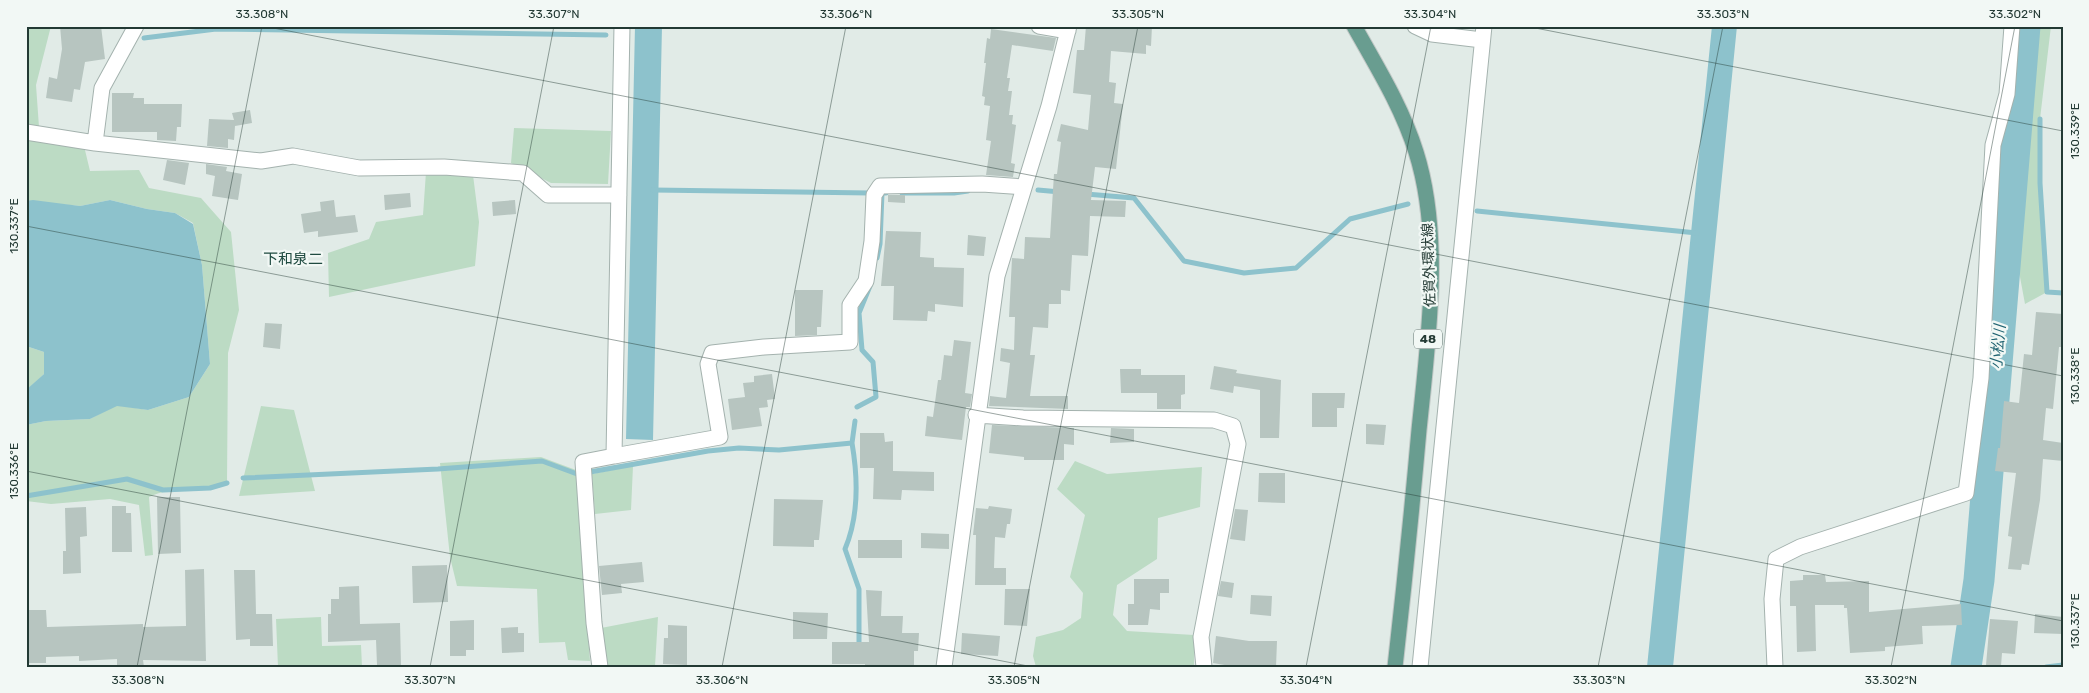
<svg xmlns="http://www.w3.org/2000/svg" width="2089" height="693" font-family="Rubik,'Noto Sans JP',sans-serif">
<rect width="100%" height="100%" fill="#e1ebe7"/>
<!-- green -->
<path fill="#bcdbc4" d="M26,26H51L36,85L40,141L84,146L90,171L139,170L149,188L201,198L231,232L239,310L228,353L227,483C201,491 174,485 149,497L153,555L145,556L139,505L110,499L51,504L26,501V425L46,421L90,419L117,405L148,410L189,397L210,364L202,265L193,223L175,213L147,209L110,200L80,206L26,201Z
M2033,26H2051L2040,119V183L2047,292L2025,304L2013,239Z
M514,128L611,131L608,184L551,183L511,163Z
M426,172L473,175L479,222L475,266L329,297L328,253L369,239L376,222L423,215Z
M26,346L44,352V374L27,390Z
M261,406L294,410L315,491L239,496Z
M541,457L576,470L590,661L568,660L565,642L539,643L537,589L457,586L450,557L440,463Z
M1075,461L1107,474L1202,467L1200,507L1158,518L1157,559L1117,585L1113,615L1127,631L1194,635V667H1036L1033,656L1036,637L1063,630L1081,618L1083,593L1070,577L1085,515L1057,489Z
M633,466L631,510L595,514L592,474Z
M321,617L322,646L361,645L362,667H278L276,619Z
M658,617L655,666L604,667L601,628Z"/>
<!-- water -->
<path fill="#8dc2cc" d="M635,26H662L653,440L626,439Z
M1712,26H1737L1673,667H1647Z
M33,200L80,206L110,200L147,209L175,213L193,224L202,265L210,364L189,397L148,410L117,406L90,419L46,421L26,425V390L44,374V352L26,346V201Z"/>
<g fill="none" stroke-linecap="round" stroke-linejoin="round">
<!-- stream -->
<path stroke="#8dc2cc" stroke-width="5" d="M144,38L216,29L606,35
M2040,119V183L2047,292L2063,293
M653,190L870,193
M1038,190L1060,192
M902,193H954L968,191
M1086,194L1134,198L1184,261L1244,273L1296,268L1350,219L1408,204
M1477,211L1697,233
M877,258L880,244L882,193H886
M857,407L876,397L873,362L862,350L859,313L870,286
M852,443C858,478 859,516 845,549L859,589V648
M590,472L708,451L739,448L779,450L852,443L855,421
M243,478L438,469L542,461L577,474
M26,496L127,479L163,490L210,488L227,483
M2046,667L2063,665"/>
<!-- river -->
<path stroke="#8dc2cc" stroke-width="31" d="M1966,667L1979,580L2025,26"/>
</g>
<!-- building -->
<path fill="#b7c5c0" d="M60,26H101L105,59L85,62L80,90L74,89L72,102L46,98L49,77L57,79L62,49Z
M1086,26H1152L1151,46L1146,45V54L1111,51L1109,82L1116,83L1114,103L1123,104L1116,169L1095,167L1091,200L1126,201L1125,217L1090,216L1088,256L1072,255L1070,291L1061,290V304H1049L1048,328L1033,327L1030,355H1035L1030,396H1068V409L989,406L990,396L1006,398L1010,363L1000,361L1001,348L1014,350L1015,317H1009L1012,258L1024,259L1025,237L1050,238L1054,174H1057L1061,142L1057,141L1061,124L1088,130L1091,95L1073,93L1077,50H1084Z
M991,29L1056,38L1053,51L1012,45L1007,78H1010L1008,91H1012L1009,115H1013L1012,124L1016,125L1011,163L1015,164L1013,177L986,175L991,141L986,140L990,106L984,105L985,97L982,96L986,63H984L987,38L990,39Z
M112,93H134L133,98H144V104H182L181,127H177L176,141L157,140V132H112Z
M250,110L252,123L235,126L234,140L228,139V148L207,146L209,119L234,120L232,113Z
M167,160L189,163L185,185L163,180Z
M206,164L227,167L226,171L242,174L238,200L212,196L215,176L206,174Z
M410,193L411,207L385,210L384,195Z
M888,195H905V203L888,202Z
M334,200L336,217L355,215L358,232L318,237V231L304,233L301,214L321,211L320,202Z
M515,200L516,214L493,216L492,202Z
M886,231L921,232L920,257L934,258V267L964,268L963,307L935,304V312L928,311L927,321L893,320L894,286H881Z
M968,235L986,237L984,256L967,255Z
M795,290H823L821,327H817V335L795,336Z
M2036,312L2063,314V347H2059L2053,409L2046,408L2043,440L2063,443V461L2043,459L2040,500L2029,565L2022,564L2021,570L2008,569L2012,537L2008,536L2016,473L1995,471L1998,448H2000L2004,401L2019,403L2024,354L2032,355Z
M265,323L282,324L280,349L263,347Z
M954,340L971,342L965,393L972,394L970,407H966L962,440L925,436L927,416L933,417L938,380H941L944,355L952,356Z
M1214,366L1237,370L1236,373L1281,380L1279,438H1260V390L1234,386L1233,393L1210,389Z
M1120,369H1141V375H1185V394L1181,395V409H1157V393H1121Z
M772,374L775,399L767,400L768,407L759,408L762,426L732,430L728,399L745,397L743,383L754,382V376Z
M1312,393H1345L1344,408H1337V427H1312Z
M1366,424L1386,425L1384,445L1366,444Z
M992,425L1074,428V445L1064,444V460H1024V457L989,453Z
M1111,428L1134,429V442L1110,443Z
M860,433H884L885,442L893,441V471L934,472V491L902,490L901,500L873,499L874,468H860Z
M1259,473H1285V503L1258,502Z
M157,497H180L181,553L158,554Z
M774,499L823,500L819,540H814V547L773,546Z
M112,506H126V513H131L132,552H112Z
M989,506L1012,509L1010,524H1007L1005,538L995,537L994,568H1006V585H975L976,535H973L976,508L988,509Z
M86,507L87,536L80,537L81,573L63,574V551H66L65,508Z
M1235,509L1248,510L1245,541L1230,539Z
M921,533L949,534V549L921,548Z
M858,540H902V558H858Z
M642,562L644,582L621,584L622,593L602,595L599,566Z
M447,565L448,602L413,603L412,566Z
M204,569L206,661L143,660L144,667H117V659L79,661V656L46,657V663H26V610H46L47,627L143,624V627L186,626L185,570Z
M234,570H255L256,614H272L273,646H250V639L236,640Z
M1803,575H1825L1826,582L1869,581V612L1961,604L1962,625L1922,626L1923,644L1885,647V651L1850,653L1847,608H1844V605H1815L1816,651L1797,652L1796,606H1790V581L1803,580Z
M1134,579H1169V593H1160V610L1150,609L1148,625H1128V604H1134Z
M1221,581L1234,583L1232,598L1218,596Z
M359,586L360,624L400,623L401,665H377L376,640L328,642V614H331V599H339V587Z
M1005,589H1030L1027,626L1004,625Z
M866,590L882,591L881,616H903L902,633H919L918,651H914V666L865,667V664H832V642H869Z
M1251,595L1272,596L1271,616L1250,614Z
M793,612L828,613L827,639H793Z
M2035,614L2063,617V634L2034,633Z
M1990,619L2018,621L2015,654L2002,653L2001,666L1986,665Z
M474,620V650H466V656H450V621Z
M668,625L687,626V665L663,664L664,638H668Z
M518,627V633H524V652L502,653L501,628Z
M962,633L1000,636L998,656L961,654Z
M1216,636L1249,641H1277L1276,667H1236L1213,663Z"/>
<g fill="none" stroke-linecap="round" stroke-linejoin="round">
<defs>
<path id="minor" d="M1039,26L1068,31
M1415,26L1432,34L1482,40
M26,132L95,143L261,161L293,156L359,168L444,167L523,173L548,195H619
M95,143L102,88L136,26
M976,415L1023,418L1214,420L1233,426L1238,444L1201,637L1204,667
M614,456L720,437L708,364L712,353L764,347L850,342V305L866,281L872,241L874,195L880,186L982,184L1024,187
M600,667L594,623L583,462L614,456L622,26
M944,667L997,276L1049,106L1069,26
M1420,667L1484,26
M1775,667L1772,599L1776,559L1800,547L1966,493L1981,378L1993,145L2007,94L2012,26"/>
<path id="major" d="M1354,26C1377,67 1402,107 1416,152C1443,237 1428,342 1419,430C1412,509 1404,588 1395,667"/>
</defs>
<!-- minor casing -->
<use href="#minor" stroke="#a4b2ae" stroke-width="17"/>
<!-- major casing -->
<use href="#major" stroke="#c1c8c6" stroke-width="17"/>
<!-- minor -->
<use href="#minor" stroke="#fff" stroke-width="15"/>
<!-- major -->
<use href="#major" stroke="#699d90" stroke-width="15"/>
</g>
<!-- ticks -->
<path fill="none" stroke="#233a34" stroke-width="1" stroke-opacity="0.45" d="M263,26L2063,376M1525,26L2063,131M26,226L2063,621M26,471L1033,667M137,667L262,26M430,667L554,26M722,667L846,26M1014,667L1138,26M1306,667L1431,26M1598,667L1723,26M1891,667L2015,26"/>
<g text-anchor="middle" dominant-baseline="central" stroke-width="4.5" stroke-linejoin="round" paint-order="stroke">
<!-- shield labels -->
<rect fill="#f2f8f5" stroke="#61736e" stroke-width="1" x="1414" y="329.5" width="28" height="19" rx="4"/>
<g font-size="12" font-weight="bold" fill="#233a34">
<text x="1428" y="339">48</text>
</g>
<!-- street labels -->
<g font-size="14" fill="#233a34" stroke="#f2f8f5">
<text transform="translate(1429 265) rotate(-92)">佐賀外環状線</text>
</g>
<!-- neighbourhood labels -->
<g font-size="15" fill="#204b41" stroke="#f2f8f5">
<text x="293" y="259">下和泉二</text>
</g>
<!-- water labels -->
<g font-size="15" font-style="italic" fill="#216472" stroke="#f2f8f5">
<text transform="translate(1998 347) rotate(-85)">小松川</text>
</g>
</g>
<!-- border -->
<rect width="2089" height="693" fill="none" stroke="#f2f8f5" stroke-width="55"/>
<rect x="28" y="28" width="2034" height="638" fill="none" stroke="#233a34" stroke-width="2"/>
<g font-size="12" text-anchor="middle" fill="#233a34">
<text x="262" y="18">33.308°N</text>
<text x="554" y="18">33.307°N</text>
<text x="846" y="18">33.306°N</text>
<text x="1138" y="18">33.305°N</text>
<text x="1430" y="18">33.304°N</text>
<text x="1723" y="18">33.303°N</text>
<text x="2015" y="18">33.302°N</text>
<text transform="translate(2075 131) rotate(-90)" y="4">130.339°E</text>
<text transform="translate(14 226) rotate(-90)" y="4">130.337°E</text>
<text transform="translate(2075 376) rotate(-90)" y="4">130.338°E</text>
<text transform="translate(14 471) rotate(-90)" y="4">130.336°E</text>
<text transform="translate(2075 621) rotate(-90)" y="4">130.337°E</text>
<text x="138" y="684">33.308°N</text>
<text x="430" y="684">33.307°N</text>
<text x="722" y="684">33.306°N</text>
<text x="1014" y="684">33.305°N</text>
<text x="1306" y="684">33.304°N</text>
<text x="1599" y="684">33.303°N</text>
<text x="1891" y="684">33.302°N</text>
</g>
</svg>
